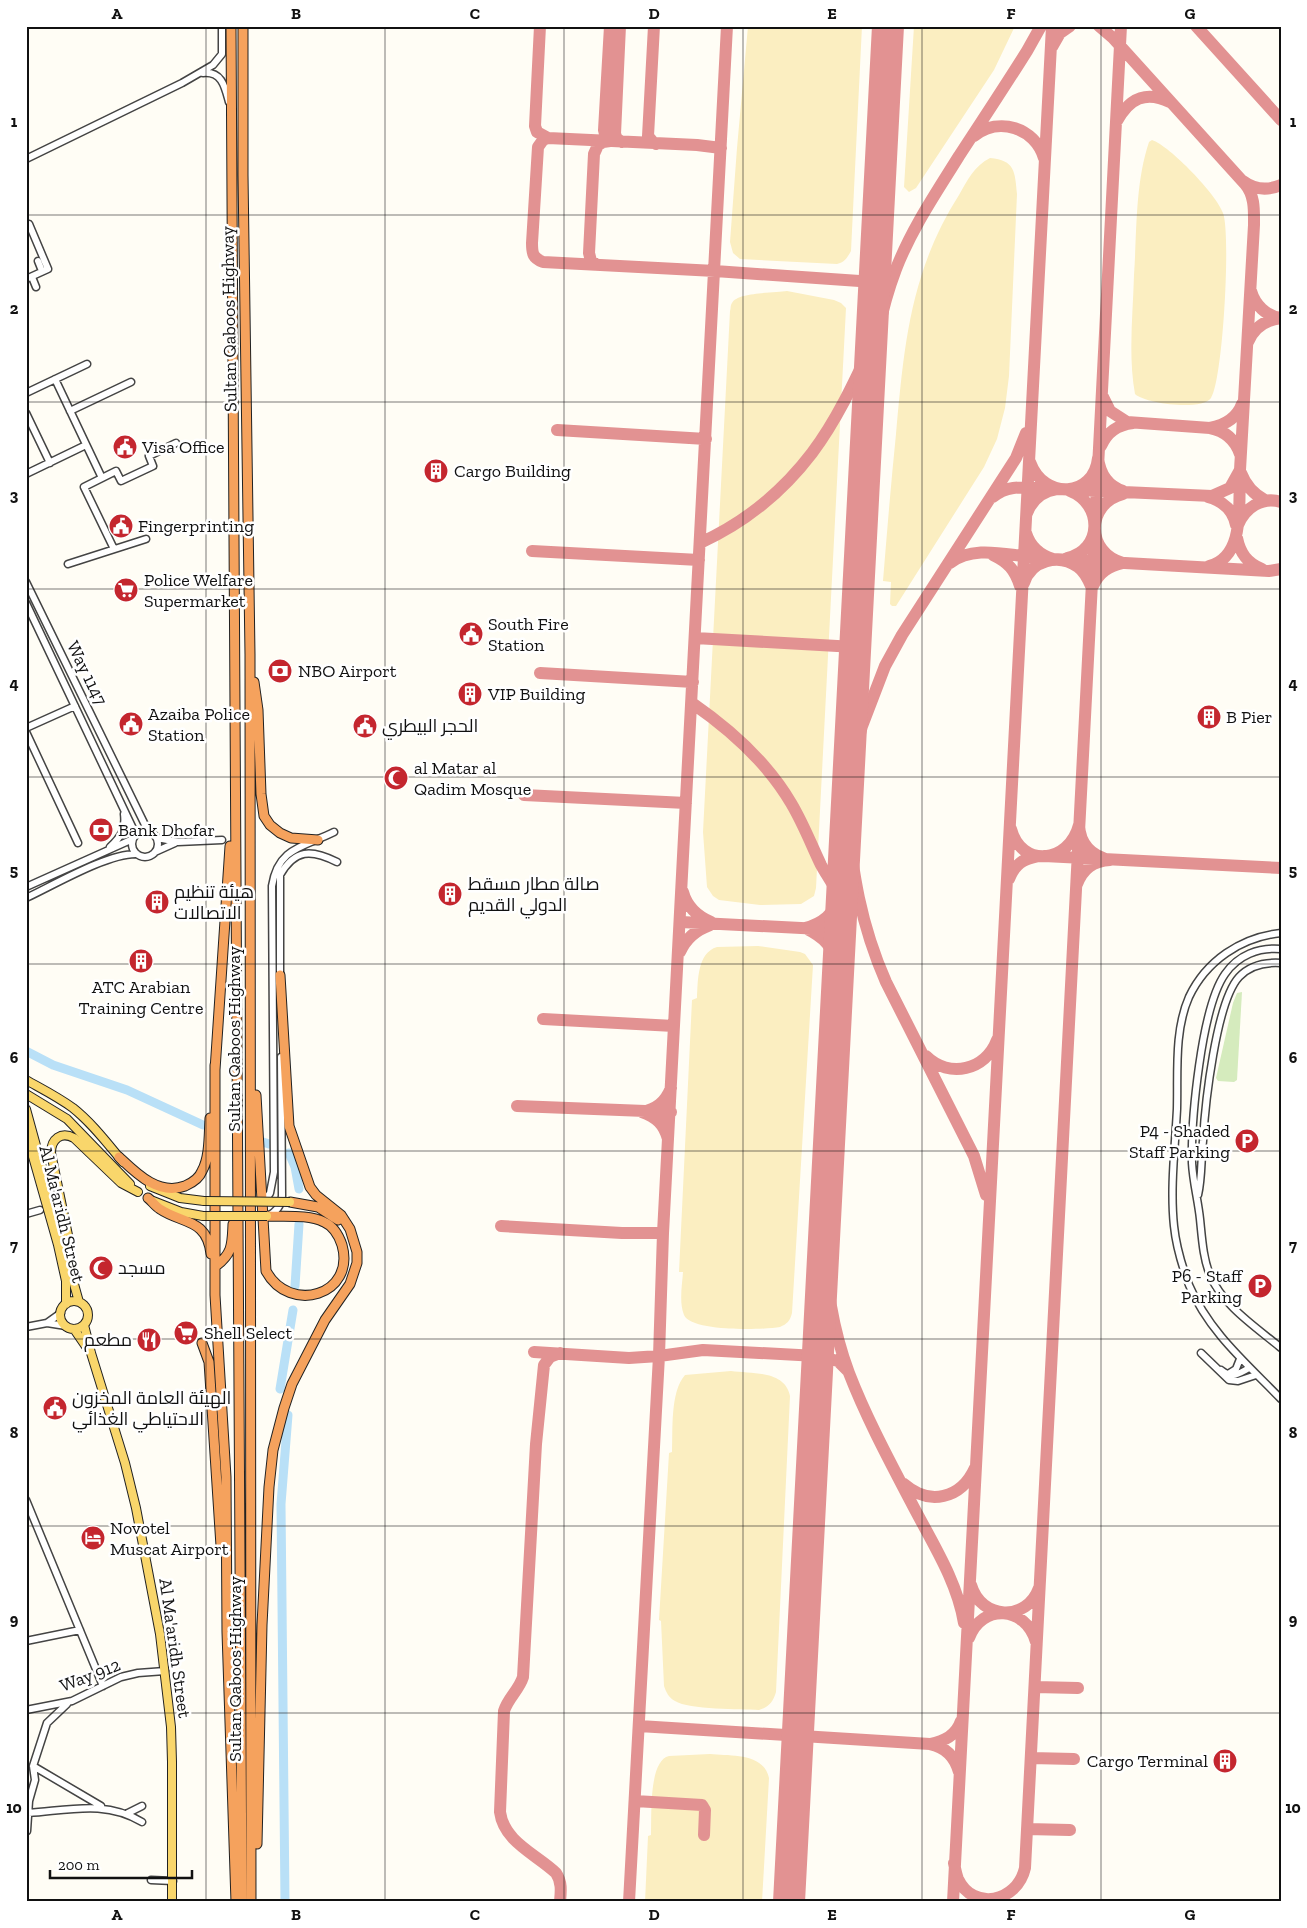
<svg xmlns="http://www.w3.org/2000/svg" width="1307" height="1928" font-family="'Zilla Slab',Cairo,serif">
<rect width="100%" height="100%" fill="#fffdf5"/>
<!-- green -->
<path fill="#d5ebbd" d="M1242,992L1237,1080L1234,1082L1218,1081L1216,1078L1233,1003L1237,993Z"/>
<!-- sand -->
<path fill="#fbeec1" d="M748,26H862L851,251C847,258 845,262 837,264L740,259L733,253L730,242L737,148Z
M914,26H1015L994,70L916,188L909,192L904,187Z
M1152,140C1170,146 1217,195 1223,213C1231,233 1223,381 1211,398C1202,411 1146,404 1135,394C1128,355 1133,314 1134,275C1137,231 1135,184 1149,142Z
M990,158C1015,160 1015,172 1017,194L1009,376L1005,408L997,439L984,467L896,606H892L890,604L891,582L883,581C887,532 891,483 896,434C904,346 910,272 959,195C967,181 974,166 990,158Z
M787,291L834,300L841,303L846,308L816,888L814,896L801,904L760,905L719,900L713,896L707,887L703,832L730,311C731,309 730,306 732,303C737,292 775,293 787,291Z
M758,946L800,952L805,954L813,965L792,1313C790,1321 787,1324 780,1327C763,1330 691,1332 684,1315C679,1302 682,1286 683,1272H679L692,1000L697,998C698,981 697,953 717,947Z
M731,1371C752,1374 785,1370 790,1396L776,1692C773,1702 769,1707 759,1710C741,1709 689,1710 675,1701C669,1698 666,1692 664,1686L661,1621L659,1620L669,1453L672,1452C673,1430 670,1392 685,1375Z
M710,1754C731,1756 764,1753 769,1778L762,1902H645L648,1836L651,1835C652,1817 648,1761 669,1756Z"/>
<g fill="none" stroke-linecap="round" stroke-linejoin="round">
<!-- river -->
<path stroke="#b9e0f7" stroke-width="9" d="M26,1051L53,1065L127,1090L203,1125
M263,1142L269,1144
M289,1153L295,1167L299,1189
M295,1286L299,1224
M280,1389L293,1310
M285,1902L281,1504L288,1415"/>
<!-- taxiway -->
<path stroke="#e29292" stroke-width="12" d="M540,26L535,126L537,132L548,138L697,145L721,148
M620,26L615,134L617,139L622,142
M654,26L648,136L653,142L656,144
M1196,26L1281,120
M1052,47L1060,33L1070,26
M1117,121C1129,99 1145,90 1170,102
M974,136C999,116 1035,128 1044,158
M548,138L543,140L538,147L532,243C532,254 533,258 543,262L715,271L874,282
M1243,181C1255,190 1267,191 1281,185
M597,265L591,261L589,253L594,154L598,145L603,142L610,141L606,138L604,130L610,26
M1251,291C1255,305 1266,316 1281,318
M1248,342C1254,327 1265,320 1281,318
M1103,397L1110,411L1127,422L1210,428C1225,431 1235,439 1240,454
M868,398C873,354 880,311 896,269C912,228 936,193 959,156C982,121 1005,86 1027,51L1041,26
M1210,428C1225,425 1237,418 1242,404
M557,430L706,439
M1101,446C1107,432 1117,425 1133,423
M1030,462C1044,501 1094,497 1098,458C1100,474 1108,486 1123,491
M1241,473C1246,486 1253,494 1265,500
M993,497C1006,486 1020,487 1036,488
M1208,497C1223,501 1233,510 1236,525
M1027,513C1032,500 1043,491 1057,489L1212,496L1230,488L1240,470L1254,225C1254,210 1255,196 1245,184L1113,38L1099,26
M1238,525C1245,508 1262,496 1281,502
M1026,533C1030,546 1040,555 1053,559L1269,571L1281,569
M1237,538C1240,553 1247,563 1262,569
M700,543C744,523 783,491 812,453C836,421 854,383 871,346
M532,551L699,560
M993,555C1008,562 1015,570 1020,586
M1067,558C1103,550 1103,504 1070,491
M950,563C973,545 1006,555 1032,557
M1209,566C1246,557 1238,504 1240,474
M1024,583C1031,560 1059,553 1078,567C1084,571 1088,579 1091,586
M1093,586C1099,572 1109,566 1123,563C1086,553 1085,504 1123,494
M695,638L855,647
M540,673L693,682
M692,703C731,730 767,762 791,803C803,823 811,844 821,865C827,876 835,887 841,898C832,914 824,923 805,928C825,938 833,946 838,969
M524,795L686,803
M847,798L855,752L862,726L885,666L902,635L1016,458L1026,433
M846,811C853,873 860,923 886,982L974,1156L986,1195
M1011,829C1021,868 1069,864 1079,825C1080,844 1092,856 1110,860C1093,861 1083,869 1077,884
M1044,856L1281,868
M1009,879C1015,864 1023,859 1038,856
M683,892C687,907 697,916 711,922
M681,922L840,930
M680,952C686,938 696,930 710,925
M543,1019L674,1026
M926,1056C949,1079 986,1070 997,1040
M517,1106L671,1112
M668,1139C664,1124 656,1117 642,1112C656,1109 665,1103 671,1088
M501,1226L622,1233H663
M823,1235C826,1282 832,1328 849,1373C866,1417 889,1460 911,1502C931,1541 957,1580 964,1623
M534,1352L629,1358L659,1356L703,1350L817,1356L838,1361L848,1371
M560,1353L550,1357L544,1365L536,1444L523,1677C519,1690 508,1698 504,1711L500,1812C504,1842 536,1854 556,1873C562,1882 561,1891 560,1902
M904,1484C929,1506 961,1499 975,1468
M971,1585C981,1620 1027,1622 1039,1588
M969,1638C982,1603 1026,1606 1036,1642
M1035,1687L1078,1688
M639,1726L930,1744
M1031,1758L1074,1759
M959,1772C955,1757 945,1747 930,1744C944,1741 956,1736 961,1721
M635,1801L702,1805L705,1810L704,1835
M1027,1829L1070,1830
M954,1863C955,1868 956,1874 958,1879C973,1911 1017,1903 1025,1868L1121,26
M629,1902L659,1356L663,1233L727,26
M953,1902L1052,26"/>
<!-- runway -->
<path stroke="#e29292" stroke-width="32" d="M789,1902L888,26"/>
<defs>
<path id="minor" d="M203,73C222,71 225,87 229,102
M26,159L182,83L213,65L222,54V26
M26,225L29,224L48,269L26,279
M38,261L42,271
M32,277L36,287
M55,379L102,478
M26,393L87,364
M70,411L131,382
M26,413L50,463
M26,474L86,445
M114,549L84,487L116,471L121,481L153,466L149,456L176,443
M68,564L146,539
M26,582L148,831
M26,603L136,835
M26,728L75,706
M26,732L78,843
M132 844a13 13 0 1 1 26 0a13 13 0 1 1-26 0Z
M157,838L178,842L222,840
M110,847C121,837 126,829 124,814
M155,852L175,843
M26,887L133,839
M26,898C54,885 108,853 137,854
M1281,933C1241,937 1206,961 1189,997C1174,1031 1178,1073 1177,1109C1175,1148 1170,1188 1174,1226C1176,1246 1182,1266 1189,1285C1209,1332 1246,1363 1281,1399
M1281,949C1259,947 1238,955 1225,974C1201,1008 1191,1121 1192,1163C1193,1182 1198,1200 1200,1219C1202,1238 1203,1258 1210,1275C1223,1306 1256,1327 1281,1348
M280,977V875C295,849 311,849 337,862
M1198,1195C1202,1178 1201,1159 1203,1141C1205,1105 1216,1002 1239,977C1250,965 1265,962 1281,963
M264,1202L270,1193L274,1172L272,886C278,847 304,847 334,832
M26,1214L40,1210
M268,1216C277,1211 281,1206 282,1196L281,1057
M47,1323L61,1313
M26,1327L47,1323L66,1326
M1201,1353L1229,1380L1238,1381L1256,1375
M1221,1370C1231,1379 1239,1374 1249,1368
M1228,1374L1236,1369L1240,1359
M26,1500L103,1686
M26,1641L80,1630
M26,1710L72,1701L121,1677L138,1673L165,1671
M33,1766L101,1806
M29,1813C70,1810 106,1800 142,1822
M128,1813L142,1806
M27,1831L29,1801L35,1780L33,1766L47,1723L67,1704
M151,1880L173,1881"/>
<path id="major" d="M26,1080C42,1089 58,1097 73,1108C92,1123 107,1143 123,1162
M26,1094L67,1119L130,1184
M26,1109L66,1255
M26,1132L58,1245L66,1281V1304
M150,1186L180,1198L204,1201
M153,1201L181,1212L203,1216
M69,1266L79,1302
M70,1269L69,1240L51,1153C51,1139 61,1131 74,1138L121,1183L138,1192
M60 1315a14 14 0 1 1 28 0a14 14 0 1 1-28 0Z
M84,1325L91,1353L125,1463L136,1508L160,1634L171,1727L172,1762V1902
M74,1329L87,1348"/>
<path id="highway" d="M231,26L242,1902
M243,26V175L250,654L251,1902
M254,682L258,710L261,794L264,816L270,825L280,833L291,838L318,840
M215,1065V1295L226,1477L227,1632L236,1902
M215,1070L230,846
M256,1095L266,1271C290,1315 356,1295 342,1245C339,1236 333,1226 324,1222C308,1214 284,1217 267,1216
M119,1157C136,1173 158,1196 185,1186C192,1183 199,1179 202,1171C210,1157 209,1134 210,1118
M148,1198C152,1201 155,1206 160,1209C182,1224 207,1218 211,1254
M290,1202L318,1207L338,1220
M216,1266C233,1253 232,1244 233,1224
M202,1343L209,1362L221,1546
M257,1844L262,1625L269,1487L273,1450L284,1408L292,1384L325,1320L350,1284L357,1263V1252L350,1229L341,1215L316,1195L310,1187L289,1126L280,975"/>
</defs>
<!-- minor casing -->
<use href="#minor" stroke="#444" stroke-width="9"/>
<!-- major casing -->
<use href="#major" stroke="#222" stroke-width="10"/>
<!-- highway casing -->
<use href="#highway" stroke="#222" stroke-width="11"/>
<!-- minor -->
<use href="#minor" stroke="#fff" stroke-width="6"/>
<!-- major -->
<use href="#major" stroke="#f9d66b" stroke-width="8"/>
<!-- highway -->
<use href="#highway" stroke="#f5a25d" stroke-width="9"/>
<defs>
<path id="major-bridge" d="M204,1201L290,1202
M203,1216H267"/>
</defs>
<!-- major-bridge casing -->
<use href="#major-bridge" stroke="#222" stroke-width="10" stroke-linecap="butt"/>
<!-- major-bridge -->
<use href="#major-bridge" stroke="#f9d66b" stroke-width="8"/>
</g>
<!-- grid -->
<path fill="none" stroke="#111" stroke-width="1" stroke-opacity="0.55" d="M206,26V1902M385,26V1902M564,26V1902M743,26V1902M922,26V1902M1101,26V1902M26,215H1281M26,402H1281M26,589H1281M26,777H1281M26,964H1281M26,1151H1281M26,1339H1281M26,1526H1281M26,1713H1281"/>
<!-- icons -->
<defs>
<symbol id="civic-disc" viewBox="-11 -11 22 22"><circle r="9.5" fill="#c4262e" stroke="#fff"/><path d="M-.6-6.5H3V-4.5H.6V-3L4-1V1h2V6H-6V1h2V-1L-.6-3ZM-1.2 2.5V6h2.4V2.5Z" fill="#fff"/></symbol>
<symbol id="building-disc" viewBox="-11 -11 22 22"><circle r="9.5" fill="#c4262e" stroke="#fff"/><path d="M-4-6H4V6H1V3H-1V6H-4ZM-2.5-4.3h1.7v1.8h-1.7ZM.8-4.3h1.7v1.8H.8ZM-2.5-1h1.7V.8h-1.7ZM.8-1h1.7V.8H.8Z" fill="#fff"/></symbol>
<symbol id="supermarket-disc" viewBox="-11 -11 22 22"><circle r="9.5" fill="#c4262e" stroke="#fff"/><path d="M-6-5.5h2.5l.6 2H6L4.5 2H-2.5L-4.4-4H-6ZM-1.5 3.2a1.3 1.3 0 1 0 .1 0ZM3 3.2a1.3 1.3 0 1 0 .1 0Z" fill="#fff"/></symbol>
<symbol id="bank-disc" viewBox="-11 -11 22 22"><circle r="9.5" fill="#c4262e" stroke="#fff"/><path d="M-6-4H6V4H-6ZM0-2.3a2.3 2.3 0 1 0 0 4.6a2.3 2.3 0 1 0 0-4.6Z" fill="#fff"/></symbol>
<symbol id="mosque-disc" viewBox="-11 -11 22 22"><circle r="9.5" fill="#c4262e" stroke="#fff"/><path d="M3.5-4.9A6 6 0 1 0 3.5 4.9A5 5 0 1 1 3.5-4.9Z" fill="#fff"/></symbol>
<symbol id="parking-disc" viewBox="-11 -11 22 22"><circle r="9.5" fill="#c4262e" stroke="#fff"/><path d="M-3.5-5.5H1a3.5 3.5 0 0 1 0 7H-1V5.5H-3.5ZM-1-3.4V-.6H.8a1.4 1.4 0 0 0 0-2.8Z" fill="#fff"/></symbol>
<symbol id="restaurant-disc" viewBox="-11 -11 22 22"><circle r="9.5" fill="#c4262e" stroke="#fff"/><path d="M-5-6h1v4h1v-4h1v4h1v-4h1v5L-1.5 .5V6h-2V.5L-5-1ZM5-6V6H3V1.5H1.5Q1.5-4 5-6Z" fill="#fff"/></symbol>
<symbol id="hotel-disc" viewBox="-11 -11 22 22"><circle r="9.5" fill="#c4262e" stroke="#fff"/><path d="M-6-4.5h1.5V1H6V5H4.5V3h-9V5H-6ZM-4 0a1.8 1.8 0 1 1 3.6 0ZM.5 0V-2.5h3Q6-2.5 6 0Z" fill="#fff"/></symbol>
</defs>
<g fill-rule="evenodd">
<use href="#civic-disc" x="111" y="433" width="28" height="28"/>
<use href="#building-disc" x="422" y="457" width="28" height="28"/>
<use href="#civic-disc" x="107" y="512" width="28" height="28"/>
<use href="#supermarket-disc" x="112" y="576" width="28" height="28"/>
<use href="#civic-disc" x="457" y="620" width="28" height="28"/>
<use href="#bank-disc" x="266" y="657" width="28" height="28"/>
<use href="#building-disc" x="456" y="680" width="28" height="28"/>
<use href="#building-disc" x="1195" y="703" width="28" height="28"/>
<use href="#civic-disc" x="117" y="710" width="28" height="28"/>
<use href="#civic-disc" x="351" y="712" width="28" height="28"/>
<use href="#mosque-disc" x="382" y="764" width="28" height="28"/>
<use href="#bank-disc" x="87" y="816" width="28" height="28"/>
<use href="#building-disc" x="436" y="880" width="28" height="28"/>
<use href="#building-disc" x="143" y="888" width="28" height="28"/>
<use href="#building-disc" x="127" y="947" width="28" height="28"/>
<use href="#parking-disc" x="1233" y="1127" width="28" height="28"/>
<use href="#mosque-disc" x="87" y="1254" width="28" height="28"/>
<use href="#parking-disc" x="1246" y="1272" width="28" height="28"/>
<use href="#supermarket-disc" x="172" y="1319" width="28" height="28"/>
<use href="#restaurant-disc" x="135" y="1326" width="28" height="28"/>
<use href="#civic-disc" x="41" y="1394" width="28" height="28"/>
<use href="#hotel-disc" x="79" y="1524" width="28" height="28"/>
<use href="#building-disc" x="1211" y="1747" width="28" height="28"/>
</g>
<g text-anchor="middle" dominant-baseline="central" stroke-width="5" stroke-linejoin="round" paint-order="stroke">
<!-- street labels -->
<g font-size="18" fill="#111" stroke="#fff">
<text transform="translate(229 319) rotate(-91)">Sultan Qaboos Highway</text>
<text transform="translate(87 673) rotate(64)">Way 1147</text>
<text transform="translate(234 1039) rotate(-90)">Sultan Qaboos Highway</text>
<text transform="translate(62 1214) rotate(76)">Al Ma'aridh Street</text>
<text transform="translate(175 1648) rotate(82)">Al Ma'aridh Street</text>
<text transform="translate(235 1669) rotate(-90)">Sultan Qaboos Highway</text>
<text transform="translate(90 1675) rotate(-21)">Way 912</text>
</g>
<!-- poi labels -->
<g font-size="18" fill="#111" stroke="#fff" text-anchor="start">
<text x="142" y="447">Visa Office</text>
<text x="454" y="471">Cargo Building</text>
<text x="138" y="526">Fingerprinting</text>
<text x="144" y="580">Police Welfare<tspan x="144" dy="21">Supermarket</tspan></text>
<text x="488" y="624">South Fire<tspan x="488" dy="21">Station</tspan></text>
<text x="298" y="671">NBO Airport</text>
<text x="488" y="694">VIP Building</text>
<text x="148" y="714">Azaiba Police<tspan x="148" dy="21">Station</tspan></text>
<text x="1226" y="717">B Pier</text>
<text x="382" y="726">الحجر البيطري</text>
<text x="414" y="768">al Matar al<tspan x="414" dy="21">Qadim Mosque</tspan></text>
<text x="118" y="830">Bank Dhofar</text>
<text x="468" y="884">صالة مطار مسقط<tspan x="468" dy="21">الدولي القديم</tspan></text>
<text x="174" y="892">هيئة تنظيم<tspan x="174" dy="21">الاتصالات</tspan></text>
<text x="141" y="987" text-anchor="middle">ATC Arabian<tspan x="141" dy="21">Training Centre</tspan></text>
<text x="1230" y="1131" text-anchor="end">P4 - Shaded<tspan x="1230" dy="21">Staff Parking</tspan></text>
<text x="118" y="1268">مسجد</text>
<text x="1242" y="1276" text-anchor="end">P6 - Staff<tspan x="1242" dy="21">Parking</tspan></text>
<text x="204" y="1333">Shell Select</text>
<text x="132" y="1340" text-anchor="end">مطعم</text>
<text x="72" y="1398">الهيئة العامة المخزون<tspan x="72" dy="21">الاحتياطي الغذائي</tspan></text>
<text x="110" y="1528">Novotel<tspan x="110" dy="21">Muscat Airport</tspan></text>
<text x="1208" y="1761" text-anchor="end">Cargo Terminal</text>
</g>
</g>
<!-- border -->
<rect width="1307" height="1928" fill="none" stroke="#ffffff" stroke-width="55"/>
<!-- scale -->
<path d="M50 1870v8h142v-8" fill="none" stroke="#111111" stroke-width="2.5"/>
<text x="58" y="1870" font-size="15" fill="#111111" stroke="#ffffff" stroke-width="4" paint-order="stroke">200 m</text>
<rect x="28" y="28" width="1252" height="1872" fill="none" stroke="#111" stroke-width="2"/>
<g font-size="16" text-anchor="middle" font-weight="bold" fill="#111">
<text x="117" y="19">A</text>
<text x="296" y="19">B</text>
<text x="475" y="19">C</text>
<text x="654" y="19">D</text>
<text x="832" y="19">E</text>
<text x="1011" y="19">F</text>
<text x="1190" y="19">G</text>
<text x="14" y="127">1</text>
<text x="1293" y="127">1</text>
<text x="14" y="314">2</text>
<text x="1293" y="314">2</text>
<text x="14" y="501">3</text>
<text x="1293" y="501">3</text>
<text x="14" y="689">4</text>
<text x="1293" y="689">4</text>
<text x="14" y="876">5</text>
<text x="1293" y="876">5</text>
<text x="14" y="1063">6</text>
<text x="1293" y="1063">6</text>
<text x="14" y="1251">7</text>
<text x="1293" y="1251">7</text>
<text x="14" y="1438">8</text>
<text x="1293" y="1438">8</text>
<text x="14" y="1625">9</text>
<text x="1293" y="1625">9</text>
<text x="14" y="1813">10</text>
<text x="1293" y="1813">10</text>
<text x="117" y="1920">A</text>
<text x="296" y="1920">B</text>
<text x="475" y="1920">C</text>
<text x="654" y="1920">D</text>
<text x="832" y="1920">E</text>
<text x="1011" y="1920">F</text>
<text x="1190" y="1920">G</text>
</g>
</svg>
